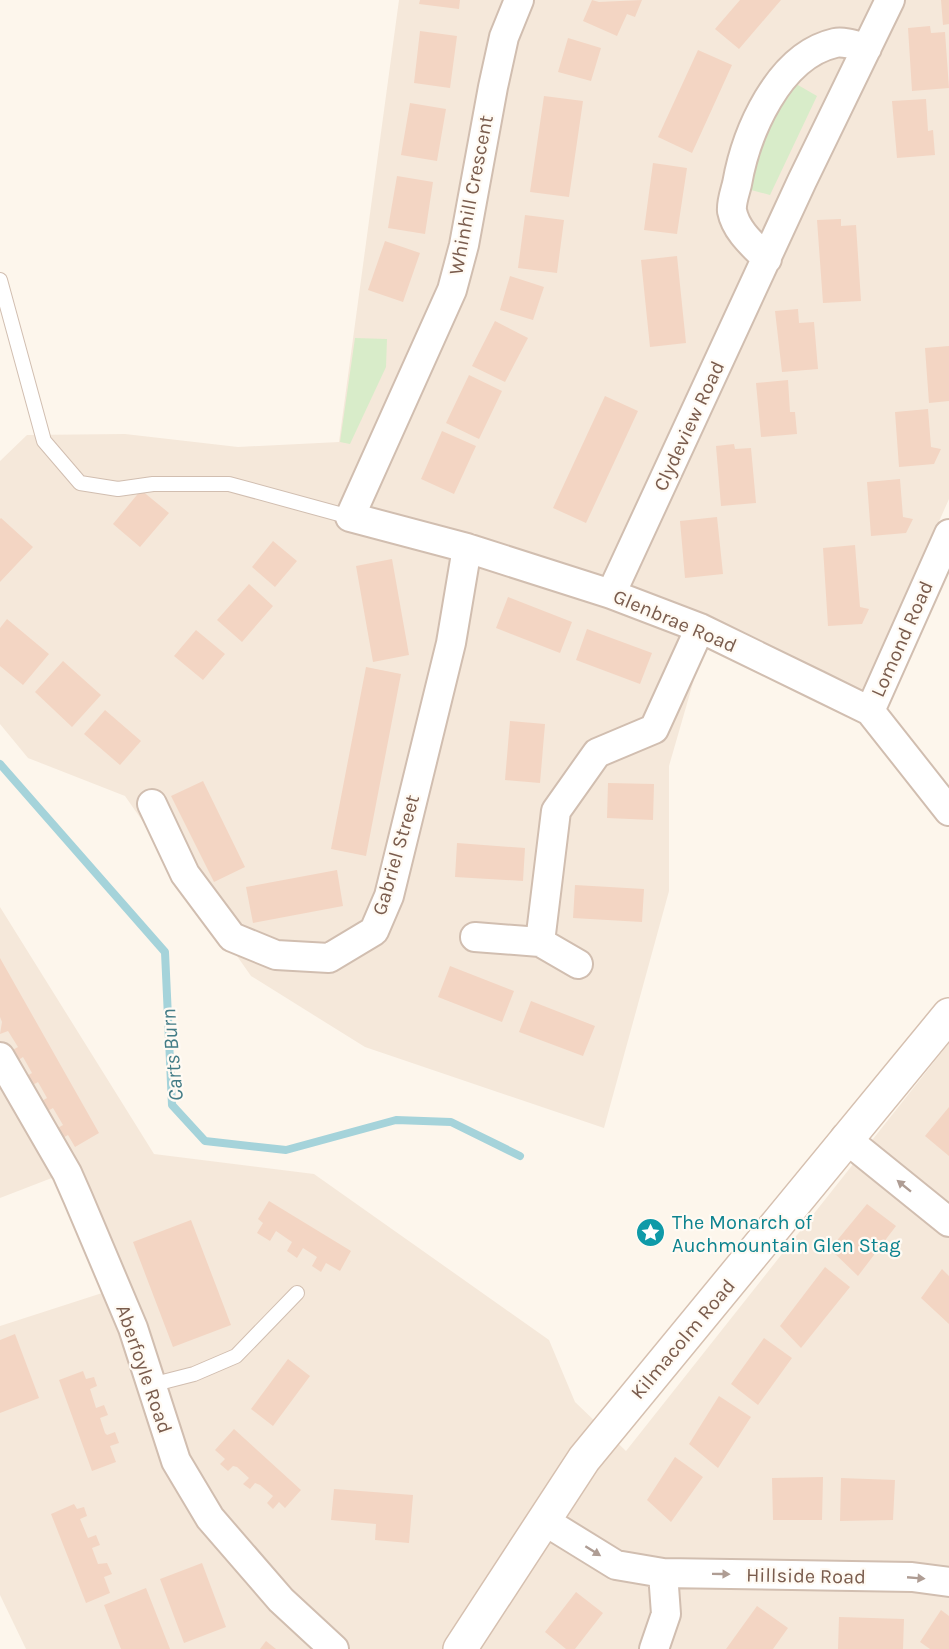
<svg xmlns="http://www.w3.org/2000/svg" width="949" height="1649" font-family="Karla,sans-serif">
<rect width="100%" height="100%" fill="#fdf6ec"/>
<!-- residential -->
<path fill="#f5e8da" d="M399,0H949V499L862,694L710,624L669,766V891L604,1128L365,1047L251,976L125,796L28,758L0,724V461L27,435L125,434L238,447L339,442Z
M0,907L154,1154L314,1174L549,1340L575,1402L626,1451L949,1043V1649H26L0,1595V1326L130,1284L75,1169L0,1198Z"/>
<!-- park -->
<path fill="#d8ecc9" d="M791,81L817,96L770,195L740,187Z
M355,338L387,339L386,367L350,444L340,442Z"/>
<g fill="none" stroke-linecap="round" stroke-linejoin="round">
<!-- stream -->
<path stroke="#a5d3da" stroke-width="8" d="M0,764L165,952L172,1105L205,1141L286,1150L396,1120L451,1122L520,1156"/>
</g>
<!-- building -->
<path fill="#f3d5c3" d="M420,0H460L459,9L419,4Z
M592,0L599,2L642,0L635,17L627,14L617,36L583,21Z
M740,0H781L739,49L715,29Z
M941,0H949V24L943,25Z
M930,26L931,33L945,32L949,88L912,91L908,28Z
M420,31L457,36L450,88L414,83Z
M568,38L601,48L591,81L558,72Z
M698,50L732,65L692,153L658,137Z
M544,96L583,101L569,197L530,192Z
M926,99L928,131L933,130L935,155L897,158L892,101Z
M410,103L446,109L437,161L401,155Z
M653,163L687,168L677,234L644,230Z
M397,176L433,182L425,234L388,228Z
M525,215L564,220L557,273L518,268Z
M841,219V226L856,225L861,301L823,303L817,220Z
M385,241L420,253L403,302L368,290Z
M677,256L686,343L650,347L641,260Z
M510,276L544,287L533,320L500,310Z
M798,309L799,323L814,322L818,369L782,372L775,311Z
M495,321L528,338L505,382L472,366Z
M949,346V401L929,403L925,348Z
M469,375L502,391L479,439L446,423Z
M788,380L790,412H795L797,434L761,437L756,383Z
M605,396L638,411L586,523L553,508Z
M928,409L931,447L941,449L934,464L899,467L895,412Z
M442,431L476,446L454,494L421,479Z
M734,444L735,449L751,448L756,503L721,506L716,446Z
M900,479L903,517L913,519L906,533L871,536L867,482Z
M141,490L169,513L140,547L113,524Z
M717,517L723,574L685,578L680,521Z
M1,518L33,547L0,582V519Z
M273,541L297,561L275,587L252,567Z
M855,545L860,607L869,609L862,624L828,626L823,548Z
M392,559L409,655L373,662L356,566Z
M249,584L273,606L242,642L217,620Z
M508,597L572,622L560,653L496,628Z
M7,619L49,654L23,685L0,666V628Z
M587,629L652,653L640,684L576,660Z
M196,630L225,654L203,680L174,656Z
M63,661L101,695L72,727L35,692Z
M366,667L401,674L366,856L331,849Z
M105,710L141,741L120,765L84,734Z
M510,721L545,724L540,783L505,780Z
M203,781L245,867L214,882L171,796Z
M608,783L654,784L653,820L607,818Z
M457,843L525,848L523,881L455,877Z
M337,870L343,906L253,923L246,887Z
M575,885L644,889L642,922L573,918Z
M0,958L99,1133L75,1147L68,1135L61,1139L56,1129L63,1125L53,1108L46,1112L40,1102L47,1098L38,1082L31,1086L25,1077L32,1073L23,1057L17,1061L11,1051L18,1047L8,1031L0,1034L2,1022L0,1017Z
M450,966L514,991L502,1022L438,997Z
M531,1001L595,1026L583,1056L519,1032Z
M949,1107V1156L925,1136Z
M269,1201L351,1251L340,1271L326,1263L321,1272L312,1266L317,1257L303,1248L297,1258L287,1251L292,1242L276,1231L270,1241L257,1233L263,1223L258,1219Z
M867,1204L896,1226L858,1276L830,1249Z
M191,1220L231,1325L173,1347L133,1242Z
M825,1267L850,1287L801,1348L780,1326Z
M942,1269L949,1276V1324L921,1298Z
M15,1334L39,1398L0,1413V1340Z
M764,1338L792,1358L758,1405L731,1384Z
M288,1359L310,1376L273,1426L251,1409Z
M83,1371L86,1379L94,1377L97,1386L90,1389L96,1408L104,1405L108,1415L100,1418L105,1433L107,1435L115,1432L119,1443L110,1446L116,1462L92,1471L59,1380Z
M719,1396L751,1417L718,1468L689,1444Z
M234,1429L301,1490L285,1508L279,1502L273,1509L267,1503L273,1496L260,1485L255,1483L250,1489L243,1484L249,1478L237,1467L233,1466L228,1471L220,1464L225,1459L215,1450Z
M675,1457L703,1477L671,1522L647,1500Z
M823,1477L822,1520H773L772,1478Z
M841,1478L895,1480L893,1520L840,1521Z
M334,1489L413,1495L409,1543L375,1540L376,1524L331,1520Z
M74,1504L77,1509L84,1507L87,1516L80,1519L88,1538L96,1535L100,1545L92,1548L98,1564L107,1563L112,1574L104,1577L110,1593L86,1603L51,1514Z
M202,1563L226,1627L184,1643L160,1579Z
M146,1588L170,1649H121L104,1605Z
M576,1592L603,1613L575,1649H566L545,1632Z
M757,1606L788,1628L773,1649H726Z
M941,1610L949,1616V1649H930L920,1642Z
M839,1617L904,1619L903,1649H838Z
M266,1641L276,1649H260Z"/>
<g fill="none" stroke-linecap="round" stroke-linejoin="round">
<defs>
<path id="lane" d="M0,280L44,441L80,483L118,489L153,484H229L350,517
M151,1385L194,1374L236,1356L297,1293"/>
<path id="street" d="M519,0L504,37L493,87L464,245L452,290L350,517L467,548L611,594L700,628L817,685L870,711L949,811
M767,259C753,245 736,231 732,211C731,203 735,192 737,184C746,133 778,56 835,43C844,41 858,46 867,48
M611,594L802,181L890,0
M870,711L949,534
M152,804L185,874L232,937L276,955L329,958L374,931L389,896L451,643L467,548
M475,937L540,942L578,964
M540,942L556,811L597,753L654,729L700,628
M0,1057L67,1173L78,1198L133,1328L176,1461L210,1518L281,1600L334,1649
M845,1138L949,1222
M543,1520L616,1565L663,1573L666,1614L654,1649
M663,1573L912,1577L949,1582"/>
<path id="secondary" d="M460,1649L584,1459L949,1015"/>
</defs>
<!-- lane casing -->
<use href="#lane" stroke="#d1beb0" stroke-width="16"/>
<!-- street casing -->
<use href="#street" stroke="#d1beb0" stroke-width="32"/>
<!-- secondary casing -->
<use href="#secondary" stroke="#d6c0b0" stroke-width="36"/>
<!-- lane -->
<use href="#lane" stroke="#fff" stroke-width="14"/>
<!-- street -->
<use href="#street" stroke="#fff" stroke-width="28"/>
<!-- secondary -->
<use href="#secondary" stroke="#fff" stroke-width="33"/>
</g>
<!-- one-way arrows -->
<defs><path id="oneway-solid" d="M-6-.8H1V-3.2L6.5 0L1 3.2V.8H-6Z" transform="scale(1.5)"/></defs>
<g fill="#af9d94">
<use href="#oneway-solid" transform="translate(904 1186) rotate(-141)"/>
<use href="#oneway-solid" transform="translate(593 1551) rotate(32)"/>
<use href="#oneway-solid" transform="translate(721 1574) rotate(1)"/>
<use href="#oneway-solid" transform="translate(916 1578) rotate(5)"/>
</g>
<!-- icons -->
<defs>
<symbol id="sight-disc" viewBox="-11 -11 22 22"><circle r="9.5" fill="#0f9aa8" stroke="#fffaf3"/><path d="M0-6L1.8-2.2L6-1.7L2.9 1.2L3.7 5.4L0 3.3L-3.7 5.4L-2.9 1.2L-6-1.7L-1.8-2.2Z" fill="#fff"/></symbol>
</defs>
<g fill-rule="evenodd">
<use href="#sight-disc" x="634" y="1216" width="33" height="33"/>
</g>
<g text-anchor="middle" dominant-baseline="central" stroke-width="4.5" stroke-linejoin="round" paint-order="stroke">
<!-- street labels -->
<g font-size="20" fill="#7a5c4d" stroke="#fffaf3">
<text transform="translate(471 195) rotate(-79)">Whinhill Crescent</text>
<text transform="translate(689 426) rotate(-65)">Clydeview Road</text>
<text transform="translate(675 621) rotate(23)">Glenbrae Road</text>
<text transform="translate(902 639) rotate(-66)">Lomond Road</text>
<text transform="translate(396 855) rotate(-74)">Gabriel Street</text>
<text transform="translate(683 1339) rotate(-50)">Kilmacolm Road</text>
<text transform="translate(144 1369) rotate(71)">Aberfoyle Road</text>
<text transform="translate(806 1576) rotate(1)">Hillside Road</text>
</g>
<!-- culture labels -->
<g font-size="20" fill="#0d838f" stroke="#fffaf3" text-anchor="start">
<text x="672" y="1222">The Monarch of<tspan x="672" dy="23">Auchmountain Glen Stag</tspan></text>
</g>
<!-- water labels -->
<g font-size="21" font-style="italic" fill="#437c86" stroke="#fffaf3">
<text transform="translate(172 1055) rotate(-95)">Carts Burn</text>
</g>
</g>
</svg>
